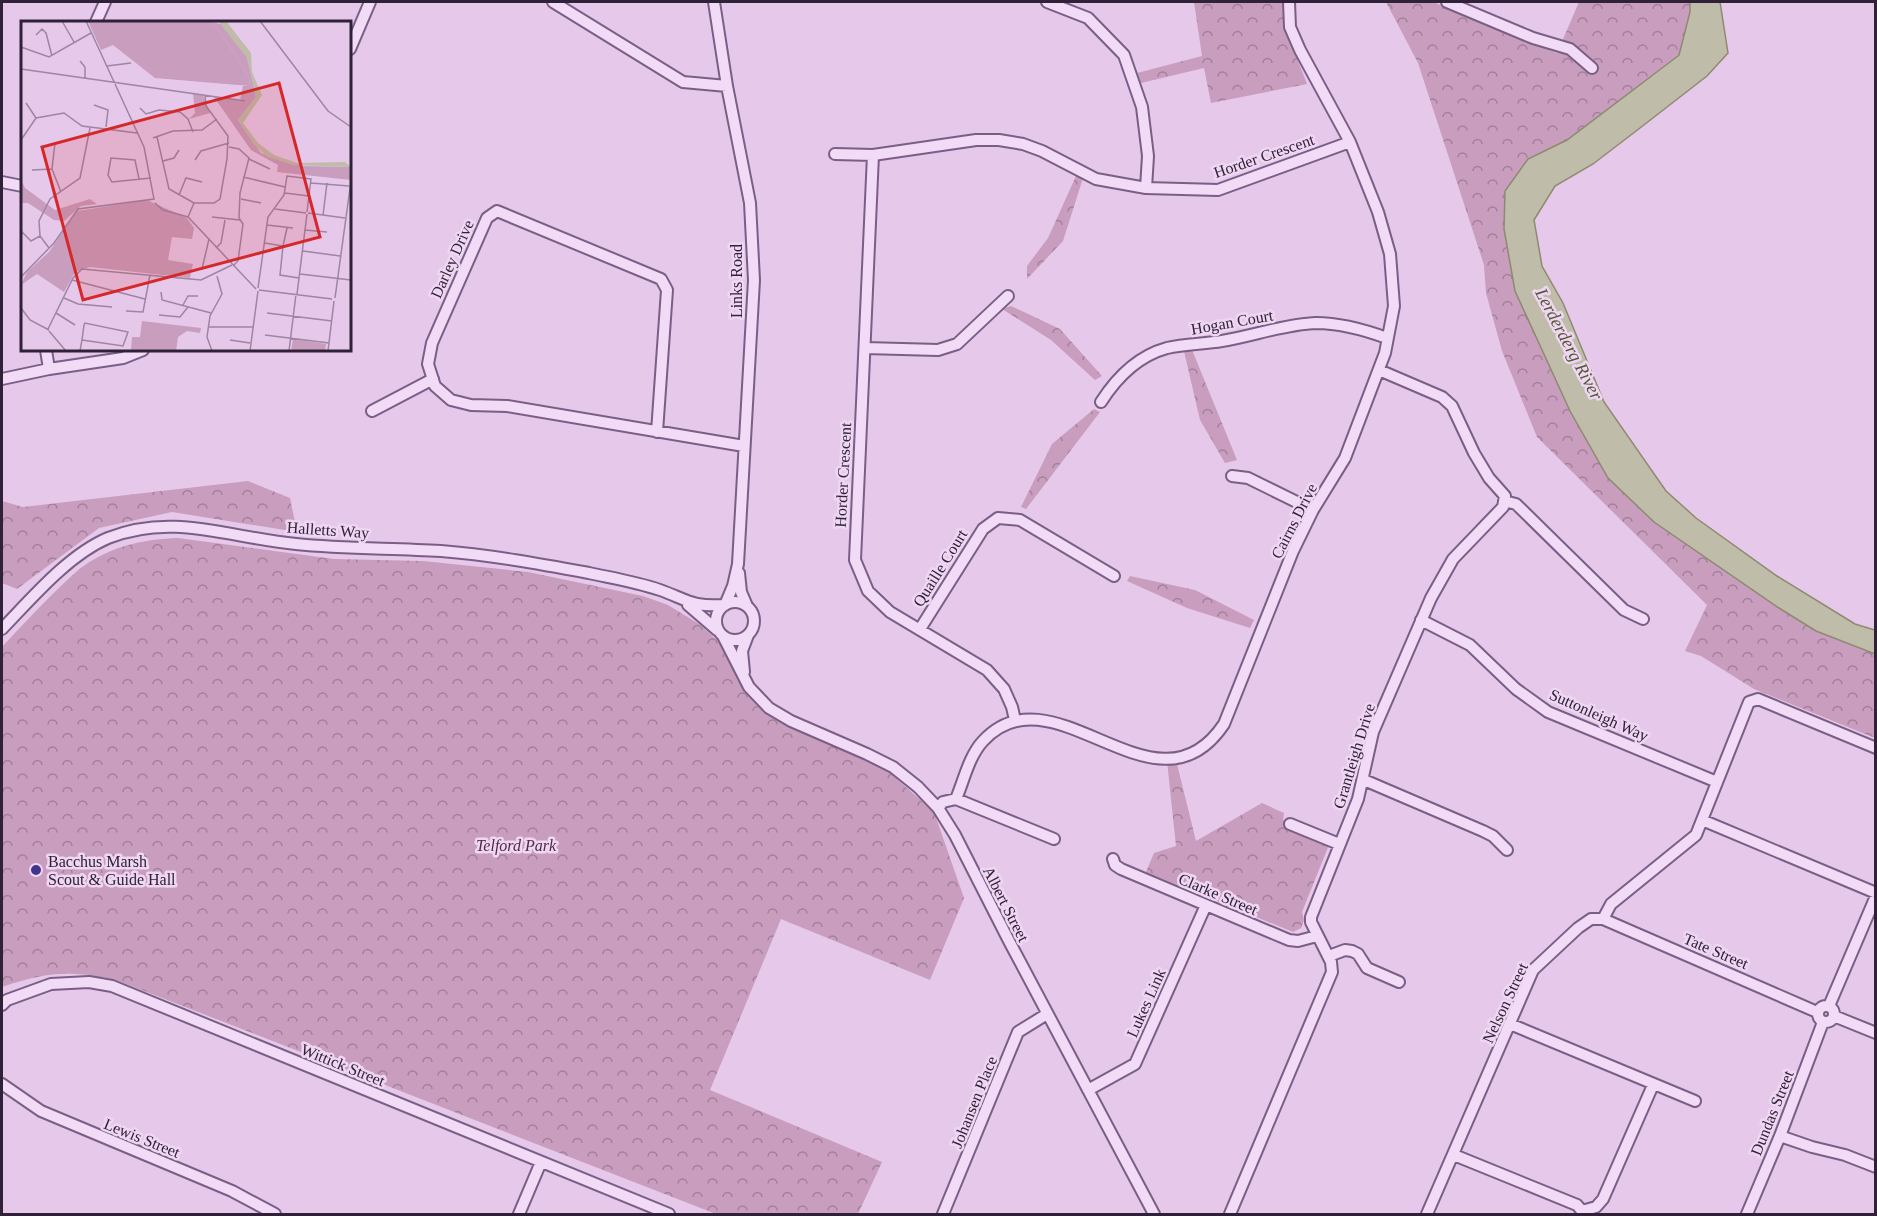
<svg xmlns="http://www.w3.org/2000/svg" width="1877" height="1216" font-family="'Times New Roman',serif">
<defs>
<pattern id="forest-crowns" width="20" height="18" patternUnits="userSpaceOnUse" patternTransform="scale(1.5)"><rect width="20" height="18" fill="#c89dbd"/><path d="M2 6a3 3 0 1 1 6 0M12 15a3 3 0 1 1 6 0" fill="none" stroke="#a3809a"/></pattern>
</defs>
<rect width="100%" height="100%" fill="#e6c8eb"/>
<!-- forest -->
<path fill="url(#forest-crowns)" d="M1194,2H1283L1284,25L1307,84L1211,103L1204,68L1141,83L1137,73L1202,56Z
M1386,2H1433L1557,53L1579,2H1690V12L1679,54L1567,140L1528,159L1505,191L1570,411L1729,572L1779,608L1816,631L1875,654V738L1754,689L1701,656L1685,651L1707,605L1537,437L1502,351L1486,293L1484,265L1418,63Z
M1076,176L1083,178L1063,241L1027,279V266L1048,238Z
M1011,306L1060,329L1102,376L1095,380L1051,340L1002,309Z
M1190,345L1237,460L1225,463L1200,420L1183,347Z
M1094,409L1100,412L1026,509L1021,507L1052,444Z
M248,481L290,498L297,532L172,512L99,528L17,589L2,583V501L23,507Z
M178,538L334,559L423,561L528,572L643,596L668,605L699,624L716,639L726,650L744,691L787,726L881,765L934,812L964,898L930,980L781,919L710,1090L882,1162L858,1214H716L116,980C69,970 47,972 2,987V647C22,625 42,604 64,583C71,577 77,570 85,565C113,546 144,539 178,538Z
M1130,576L1195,590L1254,620L1250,628L1187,608L1127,581Z
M1176,760L1196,841L1262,803L1284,813L1283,820L1322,835L1329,845L1302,912L1304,920L1301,928L1293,932L1146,872L1154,853L1176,846L1167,761Z"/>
<!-- water -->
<path fill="#bfbca9" stroke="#8d8a70" stroke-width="1.5" d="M1690,2H1720L1728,53L1707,76L1640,128L1593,164L1555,186L1534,220L1542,266L1563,303L1604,402L1666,491L1696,518L1777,576L1855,624L1875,630V654L1816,631L1779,608L1654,522L1608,478L1570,411L1515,291L1504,229L1505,191L1528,159L1567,140L1679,55L1690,12Z"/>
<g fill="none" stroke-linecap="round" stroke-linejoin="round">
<defs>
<path id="minor" d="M553,2L683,82L727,86
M714,2L727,86L750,203L754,280L738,564L733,586L725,605
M1047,2L1088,18L1124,55L1142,107L1148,156L1146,188
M1447,2L1533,38L1570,49L1592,68
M96,22L105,2
M350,49L370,2
M835,154L873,155L976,140H999L1023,144L1042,151L1096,179L1146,188L1218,190L1350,142
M873,155L855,560L868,591L890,612L987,670L1004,689L1012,707L1015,720
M2,182L22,186
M865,348L938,350L957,344L1008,296
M46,350L49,369
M2,379L49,369L123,358L143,350
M1101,402C1117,377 1138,356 1167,348C1185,344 1204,344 1222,341C1253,336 1285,324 1316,323C1341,323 1365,330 1387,338
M372,411L433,379
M657,432L667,290L661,279L497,211L487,218L432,343L428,364L435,386L451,400L471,405L507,406L744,446
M1232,476L1248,478L1313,510
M1504,501L1516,504L1624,610L1643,619
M739,573L741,592L747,606
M716 621a19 19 0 1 1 38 0a19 19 0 1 1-38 0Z
M688,605L717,630
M1421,620L1470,645L1516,689L1548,712L1717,782
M2,629C31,599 68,555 108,538C173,512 230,538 296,544C344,549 392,548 441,551C491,555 540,564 589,573C612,578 637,582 660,590C688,600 691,607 725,605
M920,629L983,529L998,518L1020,520L1114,576
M723,636L749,687L769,708L791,721L867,754L893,767L918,787L938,808L955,835L1009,941L1154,1214
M744,672L742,651L748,635
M1364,780L1483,831L1493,836L1507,850
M956,799L1054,839
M938,808L943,802L956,799C964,780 969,756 983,741C1054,664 1156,826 1224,724L1293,551L1313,510L1345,458L1385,353L1394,306L1390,254L1378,212L1350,142L1300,50L1290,27L1289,2
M1702,820L1876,893
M1290,824L1339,844
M1113,859L1115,865L1121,869L1289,940L1298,941L1317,936
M1603,919L1817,1012
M1329,956L1345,950L1352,951L1358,954L1367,968L1399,982
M2,1005L7,1000L51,984L89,982L112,986L669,1214
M1818 1014a8 8 0 1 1 16 0a8 8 0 1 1-16 0Z
M1829,1006L1876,896
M1834,1016L1876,1033
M1510,1024L1695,1101
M2,1084L41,1111L232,1191L275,1214
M1088,1090L1135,1064L1206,905
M1780,1136L1812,1147L1845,1155L1876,1167
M1454,1155L1577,1205L1582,1211V1214
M1582,1211L1596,1207L1603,1199L1653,1085
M519,1214L541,1162
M943,1214L1018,1032L1047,1014
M1230,1214L1332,972L1331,962L1311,922V917L1358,799L1373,732L1431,598L1453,559L1503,507L1505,496L1489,478L1474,453L1452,406L1442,397L1379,370
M1427,1214L1533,970L1578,928L1591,919H1603L1611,904L1696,835L1749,702L1758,699L1876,748
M1747,1214L1780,1136L1823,1022"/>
</defs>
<!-- minor casing -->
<use href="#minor" stroke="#795f86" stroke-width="14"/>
<!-- minor -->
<use href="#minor" stroke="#f2dbf6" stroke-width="10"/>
</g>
<!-- markers -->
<circle fill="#41348f" stroke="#efd7f3" stroke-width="2" cx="36" cy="870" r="6"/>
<g text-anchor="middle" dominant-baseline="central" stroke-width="5" stroke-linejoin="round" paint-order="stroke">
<!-- street labels -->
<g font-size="16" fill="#2f2137" stroke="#efd7f3">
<text transform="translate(1264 156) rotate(-19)">Horder Crescent</text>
<text transform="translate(452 259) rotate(-66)">Darley Drive</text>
<text transform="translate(736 281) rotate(-90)">Links Road</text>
<text transform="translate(1232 322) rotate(-10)">Hogan Court</text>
<text transform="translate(843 475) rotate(-87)">Horder Crescent</text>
<text transform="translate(1294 521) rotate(-63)">Cairns Drive</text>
<text transform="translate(328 530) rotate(4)">Halletts Way</text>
<text transform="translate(940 568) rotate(-58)">Quaille Court</text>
<text transform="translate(1599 715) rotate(24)">Suttonleigh Way</text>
<text transform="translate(1354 756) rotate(-73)">Grantleigh Drive</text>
<text transform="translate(1218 894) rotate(23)">Clarke Street</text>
<text transform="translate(1006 904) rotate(63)">Albert Street</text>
<text transform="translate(1716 951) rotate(23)">Tate Street</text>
<text transform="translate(1146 1003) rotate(-66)">Lukes Link</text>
<text transform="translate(1505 1003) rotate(-65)">Nelson Street</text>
<text transform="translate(343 1065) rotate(22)">Wittick Street</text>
<text transform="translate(974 1102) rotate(-68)">Johansen Place</text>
<text transform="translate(1772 1113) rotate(-68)">Dundas Street</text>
<text transform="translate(142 1138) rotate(22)">Lewis Street</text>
</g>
<!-- park labels -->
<g font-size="16" font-style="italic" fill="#522942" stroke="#efd7f3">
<text x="516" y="845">Telford Park</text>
</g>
<!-- poi labels -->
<g font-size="16" fill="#2f2137" stroke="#efd7f3" text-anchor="start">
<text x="48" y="861">Bacchus Marsh<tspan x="48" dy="18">Scout &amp; Guide Hall</tspan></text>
</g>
<!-- water labels -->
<g font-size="18" font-style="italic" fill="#525632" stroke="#efd7f3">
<text transform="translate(1569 344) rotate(62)">Lerderderg River</text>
</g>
</g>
<!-- overview -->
<g transform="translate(21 21)">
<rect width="330" height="330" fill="#e6c8eb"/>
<path d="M67,0H187L197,8L228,56L229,65L134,57L92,24L80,29ZM121,300L180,307L179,312L166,310L157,316L155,330H110L111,316H119Z" fill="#c89dbd"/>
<path d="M187,0L203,4L226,36L235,76L217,99L240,132L281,145L330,146V159L256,151L257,144L230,129L193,76L219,80L222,65H229L228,56L197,8ZM172,73L182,74L189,92L168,98L174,92ZM0,159L4,167L34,189L69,178L76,183L60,185L43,200L33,199L7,182H0ZM126,179L166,197L173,207L171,218L151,216L147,239L172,243L169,257L69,246L54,251L43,271L16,253L0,264L6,251L28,231L56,190ZM272,318L305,323L304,330H270Z" fill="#c89dbd"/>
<path d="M197,0H205L230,32L231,51L241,74L222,102L237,122L253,134L276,142L324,141L330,146L272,144L247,136L233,124L217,99L235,76L226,37Z" fill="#bfbca9"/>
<path fill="none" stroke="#9d85a3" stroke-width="1.5" d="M41,0L53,21M239,0L307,90L330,106M15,14L21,8L25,12L31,35M0,26L28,36L70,12M59,40L64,46V57M86,45L110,42M0,48L224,80M5,82L15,97M73,84L87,89L85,106M119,87L125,93L138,89L159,91L167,98L172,111M136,116L148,168L173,182M132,117L152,110L181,109L196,98M0,119L15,97L43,92L61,105L116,112M34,122L31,148L40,171M208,126L218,128L228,137L219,172L218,197L222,203L217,240L212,245M228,138L249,148M174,139L180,130L208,122M142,140L153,137L158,129M11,149L31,148M222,156L264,166M118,158L114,139L90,137L87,154L91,161L130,157M290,162L328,165M264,172L288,175M158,174L165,157L181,161M220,178L240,182M134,182L142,189L167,196L235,268M254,188L285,192M287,192L324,197M302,194L306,162M167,196L173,182H193L199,178L206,138L207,115L185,85L184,74M191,196L219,199M246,204L272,207M284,209L306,211M0,210L10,220L19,215M244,222L262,225L259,254L278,257M262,225L266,207M28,227L19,215L18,200L29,178L59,157L69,107M195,227L200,222L204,199M282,230L319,235M181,248L188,218M279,253L330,259M0,256L33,222L57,188L133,178L123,126L65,0M51,259L124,278M237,267L247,196L263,174L266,155L290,158L286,191M238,269L311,278M140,271L141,279L190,292M276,273L286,193M43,277L57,283L91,286M314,277L330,160M162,284L167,275H177M0,287L9,299L28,309M105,290L122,291L129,254M35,292L54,304M246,292L311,300M138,294L159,296L167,286M187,306H232M27,308L52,257L61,248L180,259L211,244M28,310L45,330M244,314L308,322M209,319L229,322M59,330L61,319L63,304L64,302L107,311L102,325L61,319M191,330L186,316L189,295L201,273L196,255M229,330L237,270M268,330L275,273M307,330L313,280"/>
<path fill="#d62828" fill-opacity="0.15" stroke="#d62828" stroke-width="3" d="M258,62L299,216L62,279L21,126Z"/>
<rect width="330" height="330" fill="none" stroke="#2f2137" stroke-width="3"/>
</g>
<!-- border -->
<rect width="1877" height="1216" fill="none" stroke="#2f2137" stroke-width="6"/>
</svg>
